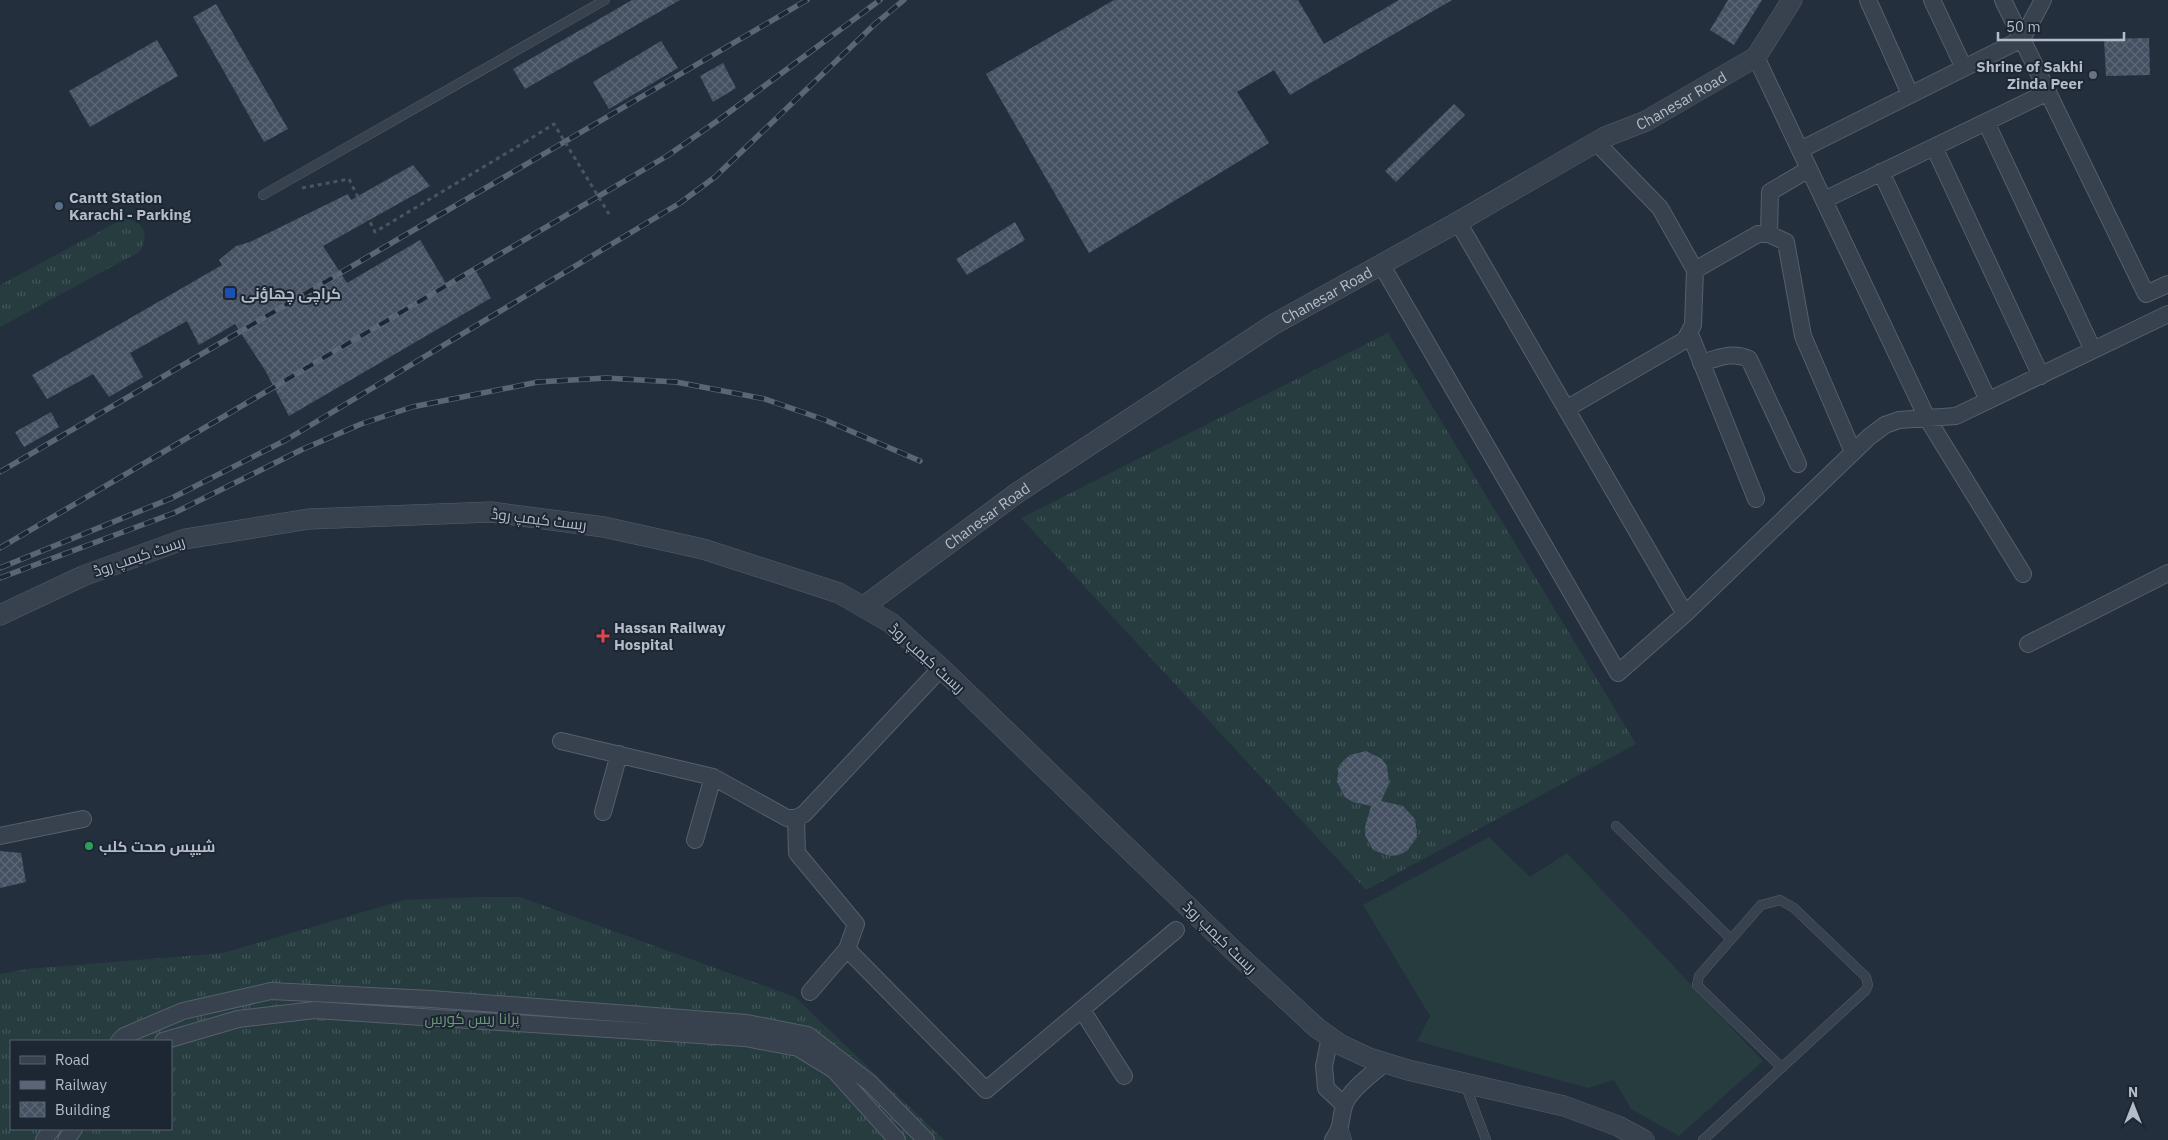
<svg xmlns="http://www.w3.org/2000/svg" width="2168" height="1140" font-family="'IBM Plex Sans',Cairo,sans-serif">
<defs>
<pattern id="grass-tufts" width="24" height="20" patternUnits="userSpaceOnUse" patternTransform="scale(1.25)"><rect width="24" height="20" fill="#263c3f"/><path d="M3 7l-1-3M5 7V3M7 7l1-3M15 17l-1-3M17 17v-4M19 17l1-3" fill="none" stroke="#435659"/></pattern>
<pattern id="building-cross-hatch" width="8" height="8" patternUnits="userSpaceOnUse" patternTransform="scale(1.25)"><rect width="8" height="8" fill="#455162"/><path d="M0 0l8 8M0 8l8-8" fill="none" stroke="#5d6877"/></pattern>
</defs>
<rect width="100%" height="100%" fill="#242f3e"/>
<!-- grass -->
<path fill="url(#grass-tufts)" fill-rule="evenodd" d="M123,219C143,219 151,236 139,252L0,327V285Z
M1388,333L1636,744L1366,890L1021,518Z
M480,897H520L795,997L944,1140H0V974L27,969L223,953L404,900ZM11,1041H171V1129H11Z"/>
<!-- pitch -->
<path fill="#263c3f" d="M1489,837L1530,877L1567,853L1763,1061L1679,1136L1631,1109L1614,1080L1588,1088L1417,1041L1430,1016L1363,905Z"/>
<!-- building -->
<path fill="url(#building-cross-hatch)" d="M632,0H680L525,89L513,69Z
M1114,0H1298L1324,44L1399,0H1452L1290,95L1274,70L1237,92L1269,143L1089,253L986,74Z
M1728,0H1762L1734,45L1710,30Z
M216,4L288,129L264,142L193,17Z
M2149,38L2150,75L2106,76L2104,39Z
M157,40L178,76L90,127L69,91Z
M661,41L678,68L609,109L593,82Z
M723,63L736,88L713,102L700,76Z
M1454,104L1465,115L1396,182L1385,171Z
M413,165L430,186L323,246L347,283L420,240L447,285L475,269L491,298L289,416L265,370L235,324L199,345L187,321L130,353L143,377L109,397L93,374L47,399L32,375L222,265L219,260L236,246L250,242L348,194L351,200Z
M1015,222L1025,240L967,275L956,259Z
M51,412L59,427L24,447L15,432Z
M1366,751L1382,759L1387,766L1389,784L1381,801L1403,806L1415,819L1417,837L1407,851L1399,855L1390,856L1373,850L1365,835V827L1371,806L1353,802L1345,797L1337,782L1339,766L1344,760L1350,755Z
M0,851L21,853L26,882L0,888Z"/>
<g fill="none" stroke-linecap="round" stroke-linejoin="round">
<defs>
<path id="service" d="M263,195L605,0
M1616,826L1731,939
M1465,1084L1486,1140
M1342,1125L1347,1140
M1703,1140L1866,990L1868,985L1866,977L1794,908L1780,900L1761,905L1699,976L1697,985L1782,1068"/>
<path id="minor" d="M1868,0L1910,94
M1932,0L1964,68
M2003,0L2146,294L2168,284
M1756,57L1927,418L2023,574
M1986,122L2093,350
M1597,143L1660,208L1695,270
M1934,147L2041,376
M1800,150L2022,39L2043,0
M1881,172L1988,400
M1824,200L2048,92
M1458,222L1685,614
M1769,234L1770,192L1809,169
M1381,264L1618,673L1685,614L1869,437L1885,425L1899,420L1956,416L2168,314
M1690,334L1756,499
M1701,363C1718,358 1733,351 1749,359L1798,464
M1566,409L1685,340L1693,325L1695,270L1758,234H1769L1786,242L1803,336L1853,452
M2028,644L2168,573
M561,741L713,777L787,818H796L804,814L941,668
M603,812L619,754
M796,818L797,853L856,924L847,949L986,1090L1176,930
M0,836L83,819
M695,840L713,777
M810,992L847,949
M1082,1010L1124,1076
M1330,1037L1324,1066L1326,1088L1344,1105
M119,1041L124,1036L183,1011L271,991L431,999L747,1023L808,1035L870,1083L926,1140
M163,1041L238,1019L315,1010L745,1038L798,1048L834,1070L897,1140
M44,1140L52,1129
M66,1140L74,1129
M1333,1140C1344,1123 1339,1122 1344,1106C1348,1091 1373,1073 1385,1063"/>
<g id="tertiary">
<path id="s1" d="M863,607L1017,493L1274,324L1458,222L1605,137L1646,121L1756,57L1792,0"/>
<path d="M0,615L83,576L185,539L309,519L491,512L604,527L703,549L839,593L891,623L941,668L1237,954L1317,1028L1341,1045L1369,1058L1408,1070L1564,1106L1618,1126L1644,1140"/>
</g>
</defs>
<!-- service casing -->
<use href="#service" stroke="#565f6c" stroke-width="10"/>
<!-- minor casing -->
<use href="#minor" stroke="#565f6c" stroke-width="18"/>
<!-- tertiary casing -->
<use href="#tertiary" stroke="#565f6c" stroke-width="21"/>
<!-- path -->
<path stroke="#44595c" stroke-width="3" stroke-dasharray="4 4" stroke-linecap="butt" d="M302,188L349,179L375,232L525,142"/>
<!-- service -->
<use href="#service" stroke="#38414e" stroke-width="9"/>
<!-- minor -->
<use href="#minor" stroke="#38414e" stroke-width="16"/>
<!-- tertiary -->
<use href="#tertiary" stroke="#38414e" stroke-width="20"/>
<defs>
<path id="rail" d="M0,472L807,0
M0,548L667,156L720,119L880,0
M0,568L172,498L286,440L680,203L715,177L876,23L904,0
M0,578L174,513L301,450L361,424L412,407L538,382L606,378L676,382L765,399L825,420L920,461"/>
</defs>
<!-- rail casing -->
<use href="#rail" stroke="#5a6575" stroke-width="5.5"/>
<!-- rail -->
<use href="#rail" stroke="#1d2633" stroke-width="4" stroke-dasharray="11" stroke-linecap="butt"/>
<!-- path-bridge -->
<path stroke="#44595c" stroke-width="3" stroke-dasharray="4 4" stroke-linecap="butt" d="M525,142L554,124L609,214"/>
</g>
<!-- markers -->
<circle fill="#6b7280" stroke="#1d2633" stroke-width="2" cx="2093" cy="75" r="5"/>
<circle fill="#5c6f8a" stroke="#1d2633" stroke-width="2" cx="59" cy="206" r="5"/>
<rect fill="#1a4fb4" stroke="#1d2633" stroke-width="2" x="224" y="287" width="12" height="12" rx="2.5"/>
<path fill="#e0444e" stroke="#1d2633" stroke-width="2" d="M600.5 628.5h5v5h5v5h-5v5h-5v-5h-5v-5h5z"/>
<circle fill="#2e9e5b" stroke="#1d2633" stroke-width="2" cx="89" cy="846" r="5"/>
<g text-anchor="middle" dominant-baseline="central" stroke-width="4" stroke-linejoin="round" paint-order="stroke">
<!-- poi labels -->
<g font-size="15" font-weight="bold" fill="#b4bcc9" stroke="#1d2633" text-anchor="start">
<text x="2083" y="66" text-anchor="end">Shrine of Sakhi<tspan x="2083" dy="17">Zinda Peer</tspan></text>
<text x="69" y="197">Cantt Station<tspan x="69" dy="17">Karachi - Parking</tspan></text>
<text x="241" y="293">کراچی چھاؤنی</text>
<text x="614" y="627">Hassan Railway<tspan x="614" dy="17">Hospital</tspan></text>
<text x="99" y="846">شیپس صحت کلب</text>
</g>
<!-- street labels -->
<g font-size="15" fill="#b4bcc9" stroke="#1d2633">
<text stroke="none"><textPath href="#s1" startOffset="964">Chanesar Road</textPath></text>
<text stroke="none"><textPath href="#s1" startOffset="559">Chanesar Road</textPath></text>
<text stroke="none"><textPath href="#s1" startOffset="154">Chanesar Road</textPath></text>
<text transform="translate(539 519) rotate(7)">ریسٹ کیمپ روڈ</text>
<text transform="translate(139 556) rotate(-19)">ریسٹ کیمپ روڈ</text>
<text transform="translate(927 658) rotate(42)">ریسٹ کیمپ روڈ</text>
<text transform="translate(1220 937) rotate(44)">ریسٹ کیمپ روڈ</text>
</g>
<!-- park labels -->
<g font-size="15" fill="#6b9a76" stroke="#1d2633">
<text x="472" y="1018">پرانا ریس کورس</text>
</g>
</g>
<!-- legend -->
<rect x="10" y="1040" width="162" height="90" fill="#1d2633" stroke="#59626f"/>
<rect x="20" y="1056" width="25" height="8" fill="#38414e" stroke="#59626f"/>
<text x="55" y="1065" font-size="15" fill="#b4bcc9">Road</text>
<rect x="20" y="1081" width="25" height="8" fill="#5a6575" stroke="#59626f"/>
<text x="55" y="1090" font-size="15" fill="#b4bcc9">Railway</text>
<rect x="20" y="1102" width="25" height="15" fill="url(#building-cross-hatch)" stroke="#59626f"/>
<text x="55" y="1115" font-size="15" fill="#b4bcc9">Building</text>
<!-- north arrow -->
<g transform="translate(2133 1105)" stroke="#1d2633" stroke-width="4" paint-order="stroke">
<path d="M0-4L9 19L0 12L-9 19Z" fill="#b4bcc9"/>
<text y="-8" font-size="14" font-weight="bold" text-anchor="middle" fill="#b4bcc9">N</text>
</g>
<!-- scale -->
<path d="M1998 32v8h126v-8" fill="none" stroke="#b4bcc9" stroke-width="2.5"/>
<text x="2006" y="32" font-size="15" fill="#b4bcc9" stroke="#1d2633" stroke-width="4" paint-order="stroke">50 m</text>
</svg>
